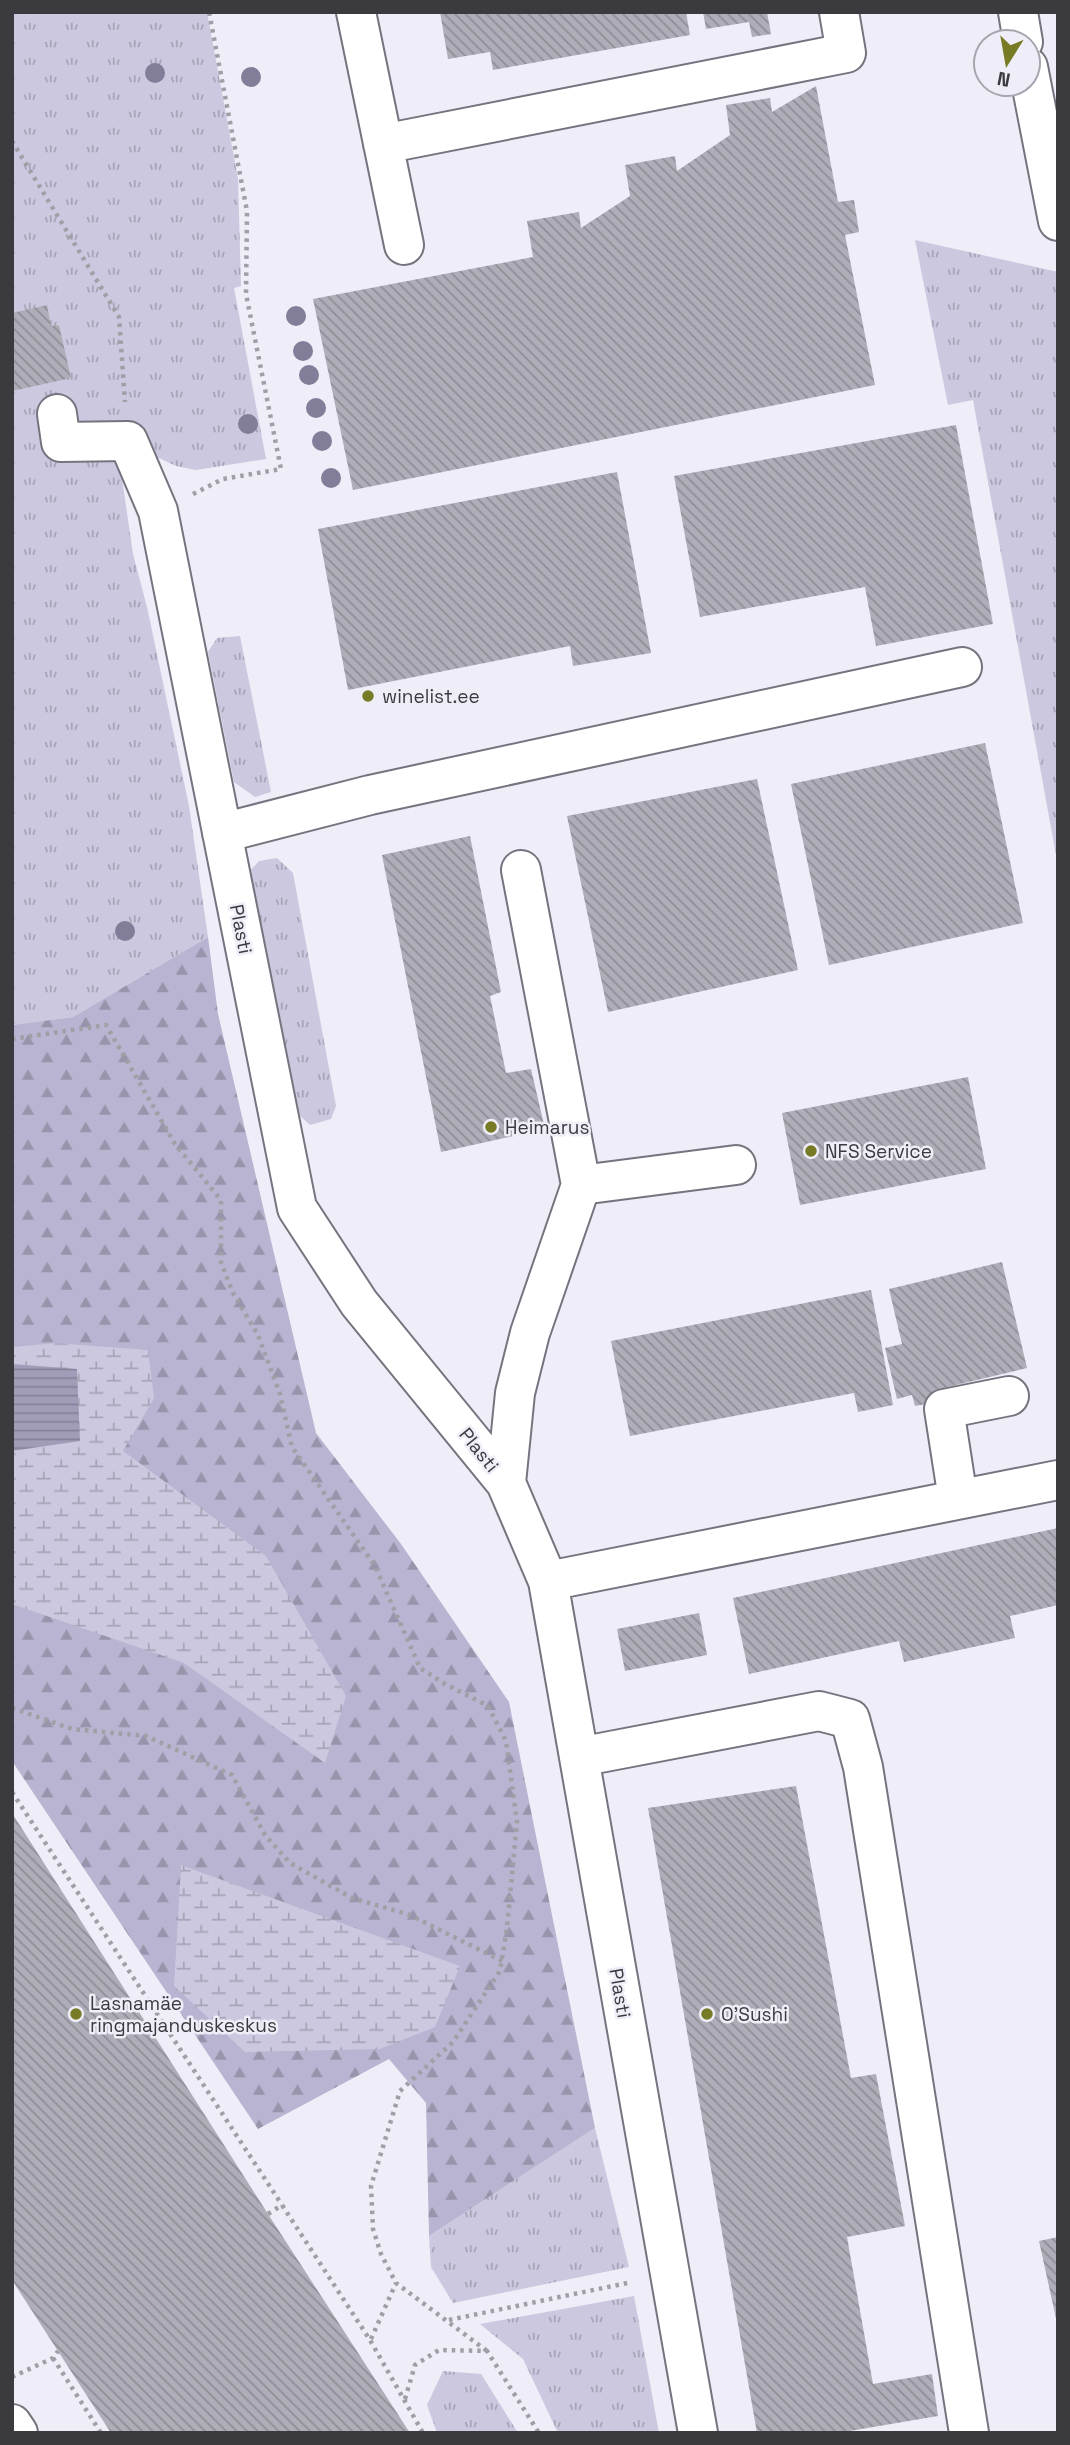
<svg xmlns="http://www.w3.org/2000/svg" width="1070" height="2445" font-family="'Space Grotesk',sans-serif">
<defs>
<pattern id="grass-tufts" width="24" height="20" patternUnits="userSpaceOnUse" patternTransform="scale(1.75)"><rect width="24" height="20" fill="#cbc8df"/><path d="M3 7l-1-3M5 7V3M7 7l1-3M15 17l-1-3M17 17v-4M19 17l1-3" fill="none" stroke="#a6a4b6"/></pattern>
<pattern id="forest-firs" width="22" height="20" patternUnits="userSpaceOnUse" patternTransform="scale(1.75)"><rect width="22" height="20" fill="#b8b4d1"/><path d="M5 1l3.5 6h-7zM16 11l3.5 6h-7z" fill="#9794ab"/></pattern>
<pattern id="wetland-marsh" width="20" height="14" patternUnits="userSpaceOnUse" patternTransform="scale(1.75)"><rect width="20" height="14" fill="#cbc8df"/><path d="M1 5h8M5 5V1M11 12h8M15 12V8" fill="none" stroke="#a6a4b6"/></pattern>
<pattern id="water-rules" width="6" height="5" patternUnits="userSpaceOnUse" patternTransform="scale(1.75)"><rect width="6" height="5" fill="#a19db9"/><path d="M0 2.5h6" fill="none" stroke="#848198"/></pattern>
<pattern id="building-back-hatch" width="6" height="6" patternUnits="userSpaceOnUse" patternTransform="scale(1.75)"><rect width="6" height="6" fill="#aeadb8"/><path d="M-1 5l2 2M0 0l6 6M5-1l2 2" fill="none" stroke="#8f8e97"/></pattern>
</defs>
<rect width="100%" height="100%" fill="#eeedf8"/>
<!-- grass -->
<path fill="url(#grass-tufts)" d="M12,12H207L238,179L241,286L234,288L266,459L196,470L176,466L159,458L120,465L133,554L147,607L189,806L208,937L73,1017L12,1025Z
M915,240L1058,272V866L973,400L948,405Z
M240,636L271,792L255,797L234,782L208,652L217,638Z
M277,858L293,873L336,1106L331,1119L310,1125L299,1115L250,871L259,861Z
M595,2128L629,2267L453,2303L431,2267L429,2236Z
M634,2296L659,2433H558L523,2359L480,2324Z
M443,2371L481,2374L518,2433H437L427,2405Z"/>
<!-- forest -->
<path fill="url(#forest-firs)" d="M208,937L218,1014L316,1433L401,1544L509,1702L595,2128L429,2236L426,2103L389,2059L258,2129L12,1761V1025L73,1017Z"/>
<!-- wetland -->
<path fill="url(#wetland-marsh)" d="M56,1343L148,1350L154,1398L123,1451L266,1556L346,1696L325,1763L184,1663L12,1604V1347Z
M181,1865L460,1966L435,2027L380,2049L245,2052L174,1986Z"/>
<!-- water -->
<path fill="url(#water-rules)" d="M12,1364L77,1369L80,1441L12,1451Z"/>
<!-- building -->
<path fill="url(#building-back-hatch)" d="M440,12H686L690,35L493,70L490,52L448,59Z
M703,12H767L771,34L752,37L749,22L706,29Z
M816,86L838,202L854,200L859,232L845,235L875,385L353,490L313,299L533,257L527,221L579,212L581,228L630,196L625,165L675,156L677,171L730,135L726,105L770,98L772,112Z
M47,305L51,326L59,325L71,378L12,391V313Z
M956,425L993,624L876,646L865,587L700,617L674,476Z
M617,472L651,653L573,666L570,646L348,690L318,529Z
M985,743L1023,923L829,965L791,784Z
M757,779L798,970L608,1012L567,816Z
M470,836L501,992L490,996L506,1073L531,1069L545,1129L441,1152L382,855Z
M968,1077L986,1169L800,1205L782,1113Z
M1002,1262L1027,1368L935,1390L937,1402L915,1406L912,1395L897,1399L885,1348L902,1344L889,1289Z
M871,1290L893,1405L858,1412L854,1393L630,1436L611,1341Z
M1058,1528V1605L1010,1616L1015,1638L904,1662L899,1641L749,1674L733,1598Z
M699,1613L707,1655L625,1671L617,1629Z
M796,1786L851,2078L876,2074L905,2226L847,2237L873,2384L932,2374L938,2416L838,2433H757L648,1808Z
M12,1813L268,2214L410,2433H111L12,2280Z
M1058,2237V2323H1057L1039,2241Z"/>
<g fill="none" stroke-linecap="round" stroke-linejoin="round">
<defs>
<path id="minor" d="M356,12L404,245
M1018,12L1023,42
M1028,67L1058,221
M383,144L846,53L839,12
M57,414L61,442L128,441L158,511L297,1208L359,1303L506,1483L548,1581L698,2433
M222,833L370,795L962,667
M581,1185L736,1165
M506,1483L515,1393L530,1333L581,1185L521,870
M958,1499L944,1409L1009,1396
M548,1581L1058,1480
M579,1757L819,1711L850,1719L863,1767L969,2433
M12,2424L18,2433"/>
</defs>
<!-- minor casing -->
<use href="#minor" stroke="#75747e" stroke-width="42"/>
<!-- path -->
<path stroke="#9f9fa6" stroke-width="4.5" stroke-dasharray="3.5 5" stroke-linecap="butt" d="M12,141L119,317L125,402
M193,494L223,479L281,469L246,294L247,211L209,12
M12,1039L106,1025L175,1144L221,1200V1262L233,1293L258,1335L280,1394L292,1447L375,1566L420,1668L445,1684L488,1706L506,1741L517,1822L507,1928L500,1971L453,2042L400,2091L371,2186L373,2229L381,2254L396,2283L487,2351
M12,1708L72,1729L146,1736L232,1775L265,1835L290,1863L352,1898L410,1915L502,1961
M12,1792L282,2205
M268,2214L282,2205L370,2340L423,2433
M449,2320L632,2282
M371,2339L396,2283
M53,2358L101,2433
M12,2377L53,2358L58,2351
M405,2399L415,2365L439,2350L487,2351L539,2433"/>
<!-- minor -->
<use href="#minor" stroke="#fff" stroke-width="38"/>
</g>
<!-- trees -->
<g fill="#827d98">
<circle cx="155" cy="73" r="10"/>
<circle cx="251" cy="77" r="10"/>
<circle cx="296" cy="316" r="10"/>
<circle cx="303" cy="351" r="10"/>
<circle cx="309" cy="375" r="10"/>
<circle cx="316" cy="408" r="10"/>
<circle cx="248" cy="424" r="10"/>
<circle cx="322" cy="441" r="10"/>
<circle cx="331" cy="478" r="10"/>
<circle cx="125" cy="931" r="10"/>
</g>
<!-- markers -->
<g fill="#777b25" stroke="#eeedf8" stroke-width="2.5">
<circle cx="368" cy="696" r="7"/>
<circle cx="491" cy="1127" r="7"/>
<circle cx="811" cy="1151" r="7"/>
<circle cx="76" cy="2014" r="7"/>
<circle cx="707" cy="2014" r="7"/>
</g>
<g text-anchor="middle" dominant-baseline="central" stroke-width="5" stroke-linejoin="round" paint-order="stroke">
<!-- poi labels -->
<g font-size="19" fill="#3b3b3f" stroke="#eeedf8" text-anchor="start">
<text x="382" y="696">winelist.ee</text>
<text x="505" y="1127">Heimarus</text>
<text x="825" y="1151">NFS Service</text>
<text x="90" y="2003">Lasnamäe<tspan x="90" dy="22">ringmajanduskeskus</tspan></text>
<text x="721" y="2014">O'Sushi</text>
</g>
<!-- street labels -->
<g font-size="19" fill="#3b3b3f" stroke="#eeedf8">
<text transform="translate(241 929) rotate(79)">Plasti</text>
<text transform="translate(479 1450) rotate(51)">Plasti</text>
<text transform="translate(620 1993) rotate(80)">Plasti</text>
</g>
</g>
<!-- border -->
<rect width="1070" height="2445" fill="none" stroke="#3b3b3f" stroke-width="28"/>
<!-- north arrow -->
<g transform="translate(1007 63) rotate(191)"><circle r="33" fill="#eeedf8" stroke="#a6a6ae" stroke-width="2"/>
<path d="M0-5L12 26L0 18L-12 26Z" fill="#777b25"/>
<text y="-10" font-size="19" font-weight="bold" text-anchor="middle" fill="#3b3b3f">N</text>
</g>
</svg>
